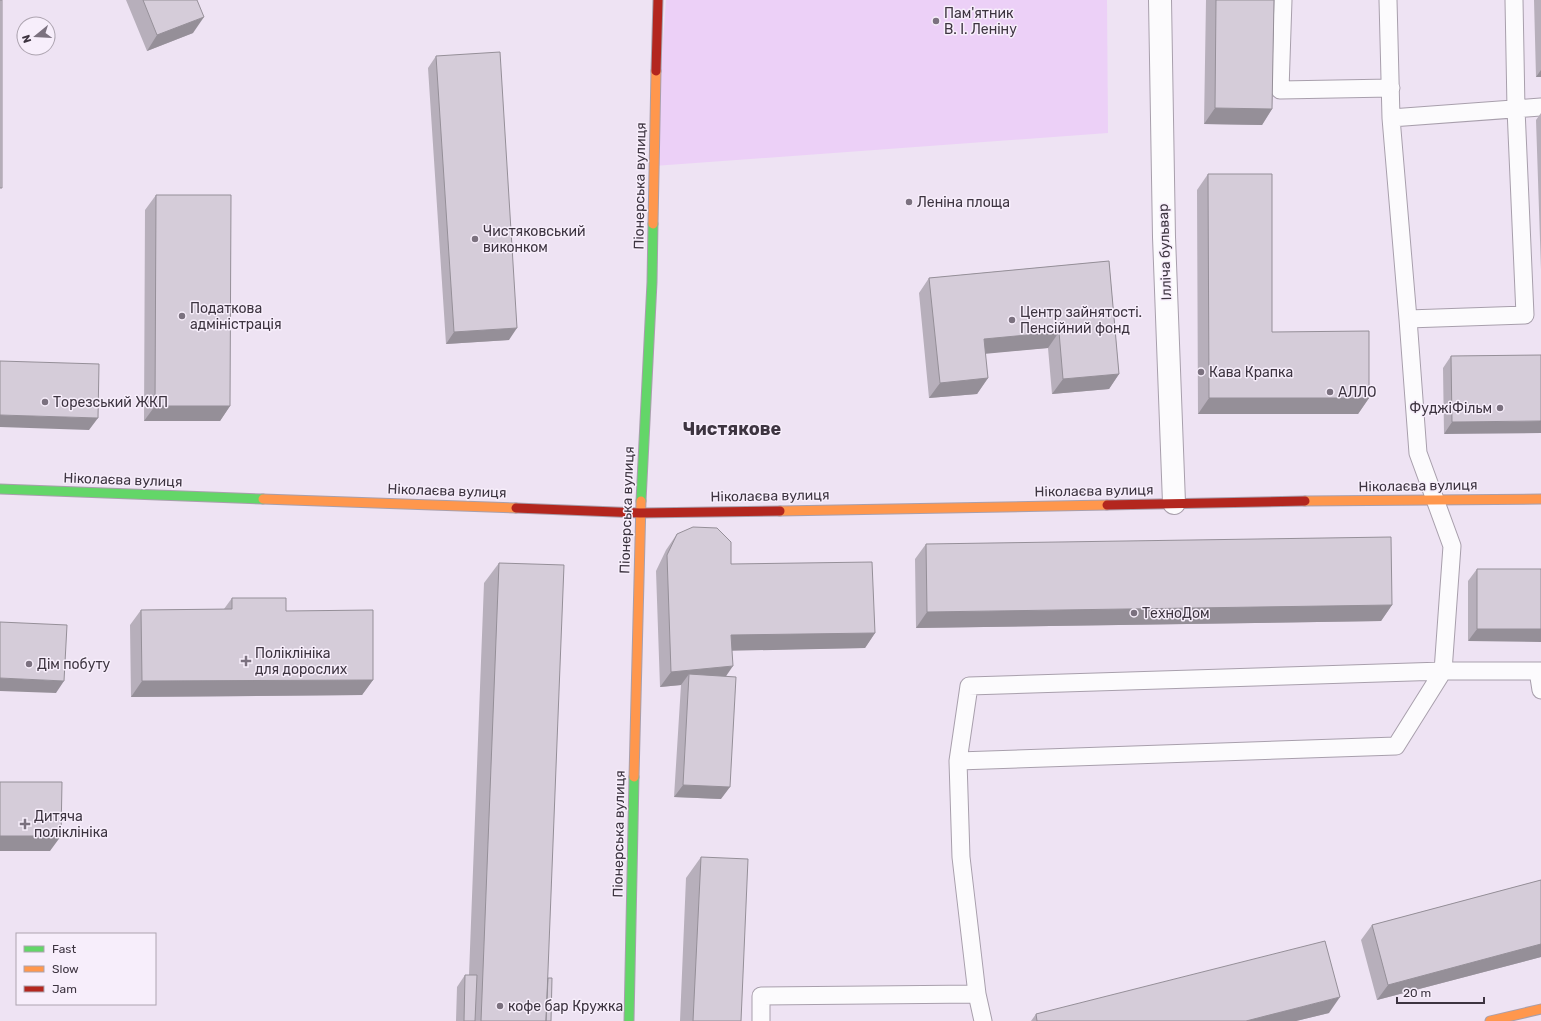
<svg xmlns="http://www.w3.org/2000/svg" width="1541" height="1021" font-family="Rubik,sans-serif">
<rect width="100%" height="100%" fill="#eee3f3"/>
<!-- green -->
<path fill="#ecd0f7" d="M666,0H1107L1108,133L654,166Z"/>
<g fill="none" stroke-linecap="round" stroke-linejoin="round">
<defs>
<path id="lane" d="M1283,0L1280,90L1391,88
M1388,0L1391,118L1408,319L1418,453L1452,546L1443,671H1541
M1391,118L1541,107
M1408,319L1525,315L1516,109L1514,0
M1538,671L1541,690
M977,994L983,1021
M761,1021V996L977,994L961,857L958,761L969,686L1443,671L1396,746L958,761"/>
<path id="street" d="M1160,0L1164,237L1174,503"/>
<path id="fast" d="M0,489L263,499
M641,501L652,282L653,224
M629,1021L634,777"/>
<path id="slow" d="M653,224L656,71
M263,499L516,508
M1305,501L1541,499
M780,511L1107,505
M634,777L641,501
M1490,1021L1541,1009"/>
<path id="jam" d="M656,71L658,0
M1107,505L1305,501
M516,508L640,513L780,511"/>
</defs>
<!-- lane casing -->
<use href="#lane" stroke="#a89fac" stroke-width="19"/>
<!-- street casing -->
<use href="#street" stroke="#a89fac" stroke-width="24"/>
<!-- fast casing -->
<use href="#fast" stroke="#a89fac" stroke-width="11"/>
<!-- slow casing -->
<use href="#slow" stroke="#a89fac" stroke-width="11"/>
<!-- jam casing -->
<use href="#jam" stroke="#a89fac" stroke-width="11"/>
<!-- lane -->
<use href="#lane" stroke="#fcfbfd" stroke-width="17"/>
<!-- street -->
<use href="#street" stroke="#fcfbfd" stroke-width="22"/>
<!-- fast -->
<use href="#fast" stroke="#63d668" stroke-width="9"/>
<!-- slow -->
<use href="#slow" stroke="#ff974d" stroke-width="9"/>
<!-- jam -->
<use href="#jam" stroke="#b3261e" stroke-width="9"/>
</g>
<!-- wall -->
<path fill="#b7afbb" d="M126,0H197L193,33L147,51Z
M1206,0H1274L1272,109L1262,125L1204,124Z
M1534,0H1541V77H1536Z
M436,56L509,340L446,344L428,68Z
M1541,113V270L1536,120Z
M1208,174L1272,332L1369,398L1358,414H1198L1197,190Z
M156,195L230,406L220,421H144L145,210Z
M1109,261L1119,374L1109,389L1052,394L1048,348L985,353L988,378L977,394L929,398L919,293L929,278Z
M1541,355L1444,434L1443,368L1451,356Z
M677,534L731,564L875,633L865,648L732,650L726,676L721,799L674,797L681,685L660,687L656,571L666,550Z
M926,544L1392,605L1381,621L916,628L915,559Z
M499,563L551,1021H456L457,987L465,975H469L484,583Z
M1477,569H1541L1468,641V581Z
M232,598L286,611L373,680L362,695L131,697L130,625L141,610L224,609Z
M701,857L741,1021H680L686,878Z
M1541,880V957L1377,1000L1361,940L1372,925Z
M1329,1013L1296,1021H1031L1036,1014Z"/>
<!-- shaded-wall -->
<path fill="#958f98" d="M204,17L193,33L147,51L157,35Z
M1541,70V77H1536Z
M1215,108L1272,109L1262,125L1204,124Z
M517,328L509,340L446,344L454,332Z
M1059,332L1048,348L973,355L984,339Z
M1119,374L1109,389L1052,394L1063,379Z
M988,378L977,394L929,398L940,383Z
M1209,398H1369L1358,414H1198Z
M155,406H230L220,421H144Z
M0,415L98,418L89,430L0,427Z
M1541,421V433L1444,434L1452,422Z
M1392,605L1381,621L916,628L927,612Z
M1477,629H1541V642L1468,641Z
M875,633L865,648L720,651L731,635Z
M733,666L722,682L689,674L681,685L660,687L671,672Z
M0,678L64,681L56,693L0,691Z
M373,680L362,695L131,697L142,681Z
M683,785L730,787L721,799L674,797Z
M0,836H61L50,851H0Z
M1541,944V957L1377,1000L1388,985Z
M1340,997L1329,1013L1296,1021H1246Z"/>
<!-- building -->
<path fill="#d5ccd9" stroke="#958f98" d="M0,0H2V188H0Z
M143,0H197L204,17L157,35Z
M1216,0H1274L1272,109L1215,108Z
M500,52L517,328L454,332L436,56Z
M1208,174H1272V332L1369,331V398H1209Z
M156,195H231L230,406H155Z
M1109,261L1119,374L1063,379L1059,332L984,339L988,378L940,383L929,278Z
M1541,355V421L1452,422L1451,356Z
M0,361L99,364L98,418L0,415Z
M693,527L717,528L731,542V564L872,562L875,633L731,635L733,666L671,672L667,555L677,534Z
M1391,537L1392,605L927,612L926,544Z
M499,563L564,565L546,1021H481Z
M1477,569H1541V629H1477Z
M232,598H286V611L373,610V680L142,681L141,610L232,609Z
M0,622L67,625L64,681L0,678Z
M689,674L736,677L730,787L683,785Z
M0,782H62L61,836H0Z
M701,857L748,859L741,1021H693Z
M1541,880V944L1388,985L1372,925Z
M1325,941L1340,997L1246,1021H1037L1036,1014Z
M465,975H477L475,1021H464Z
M548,978H552L551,1021H546Z"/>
<!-- markers -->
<g fill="#7b717f" stroke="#f7eefb" stroke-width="1.5">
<circle cx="936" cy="21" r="4"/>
<circle cx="909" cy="202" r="4"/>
<circle cx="475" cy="239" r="4"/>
<circle cx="182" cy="316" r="4"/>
<circle cx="1012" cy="320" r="4"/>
<circle cx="1201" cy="372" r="4"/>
<circle cx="1330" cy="392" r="4"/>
<circle cx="45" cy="402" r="4"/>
<circle cx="1500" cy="408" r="4"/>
<circle cx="1134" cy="613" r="4"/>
<path d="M244 655h4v4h4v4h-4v4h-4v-4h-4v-4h4z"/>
<circle cx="29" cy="664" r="4"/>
<path d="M23 818h4v4h4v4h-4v4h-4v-4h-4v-4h4z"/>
<circle cx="500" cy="1006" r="4"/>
</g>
<g text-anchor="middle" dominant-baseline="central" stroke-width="3" stroke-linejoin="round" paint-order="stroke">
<!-- poi labels -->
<g font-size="14" fill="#3d3440" stroke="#f7eefb" text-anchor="start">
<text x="944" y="13">Пам'ятник<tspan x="944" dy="16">В. І. Леніну</tspan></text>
<text x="917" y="202">Леніна площа</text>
<text x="483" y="231">Чистяковський<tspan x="483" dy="16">виконком</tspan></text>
<text x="190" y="308">Податкова<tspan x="190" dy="16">адміністрація</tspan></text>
<text x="1020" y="312">Центр зайнятості.<tspan x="1020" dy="16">Пенсійний фонд</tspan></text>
<text x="1209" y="372">Кава Крапка</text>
<text x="1338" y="392">АЛЛО</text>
<text x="53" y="402">Торезський ЖКП</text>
<text x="1492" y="408" text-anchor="end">ФуджіФільм</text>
<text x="1142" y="613">ТехноДом</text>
<text x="255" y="653">Поліклініка<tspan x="255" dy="16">для дорослих</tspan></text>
<text x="37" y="664">Дім побуту</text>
<text x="34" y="816">Дитяча<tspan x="34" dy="16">поліклініка</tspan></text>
<text x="508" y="1006">кофе бар Кружка</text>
</g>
<!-- street labels -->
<g font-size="14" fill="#3d3440" stroke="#f7eefb">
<text transform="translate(640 186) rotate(-89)">Піонерська вулиця</text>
<text transform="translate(1165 252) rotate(-92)">Ілліча бульвар</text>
<text transform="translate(123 480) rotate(2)">Ніколаєва вулиця</text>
<text transform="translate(1418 486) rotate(-1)">Ніколаєва вулиця</text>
<text transform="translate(447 491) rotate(2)">Ніколаєва вулиця</text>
<text transform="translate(1094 491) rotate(-1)">Ніколаєва вулиця</text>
<text transform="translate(770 496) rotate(-1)">Ніколаєва вулиця</text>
<text transform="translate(627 510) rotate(-88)">Піонерська вулиця</text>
<text transform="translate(619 834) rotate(-89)">Піонерська вулиця</text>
</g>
<!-- district labels -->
<g font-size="18" font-weight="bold" fill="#3d3440" stroke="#f7eefb">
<text x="732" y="429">Чистякове</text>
</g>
</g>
<!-- legend -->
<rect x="16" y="933" width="140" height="72" fill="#f7eefb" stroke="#ada4b0"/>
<rect x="24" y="946" width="20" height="6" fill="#63d668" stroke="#ada4b0"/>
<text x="52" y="953" font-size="12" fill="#3d3440">Fast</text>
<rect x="24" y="966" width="20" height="6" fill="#ff974d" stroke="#ada4b0"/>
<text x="52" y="973" font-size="12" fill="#3d3440">Slow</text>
<rect x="24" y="986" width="20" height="6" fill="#b3261e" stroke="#ada4b0"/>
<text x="52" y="993" font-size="12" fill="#3d3440">Jam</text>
<!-- north arrow -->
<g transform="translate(36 36) rotate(252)"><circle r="19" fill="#f7eefb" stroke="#ada4b0"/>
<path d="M0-3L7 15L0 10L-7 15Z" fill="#7b717f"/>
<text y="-6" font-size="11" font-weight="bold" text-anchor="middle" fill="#3d3440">N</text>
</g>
<!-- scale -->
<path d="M1397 997v6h87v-6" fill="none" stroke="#3d3440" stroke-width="2"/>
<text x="1403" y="997" font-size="12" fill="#3d3440" stroke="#f7eefb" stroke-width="3" paint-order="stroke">20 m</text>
</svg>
